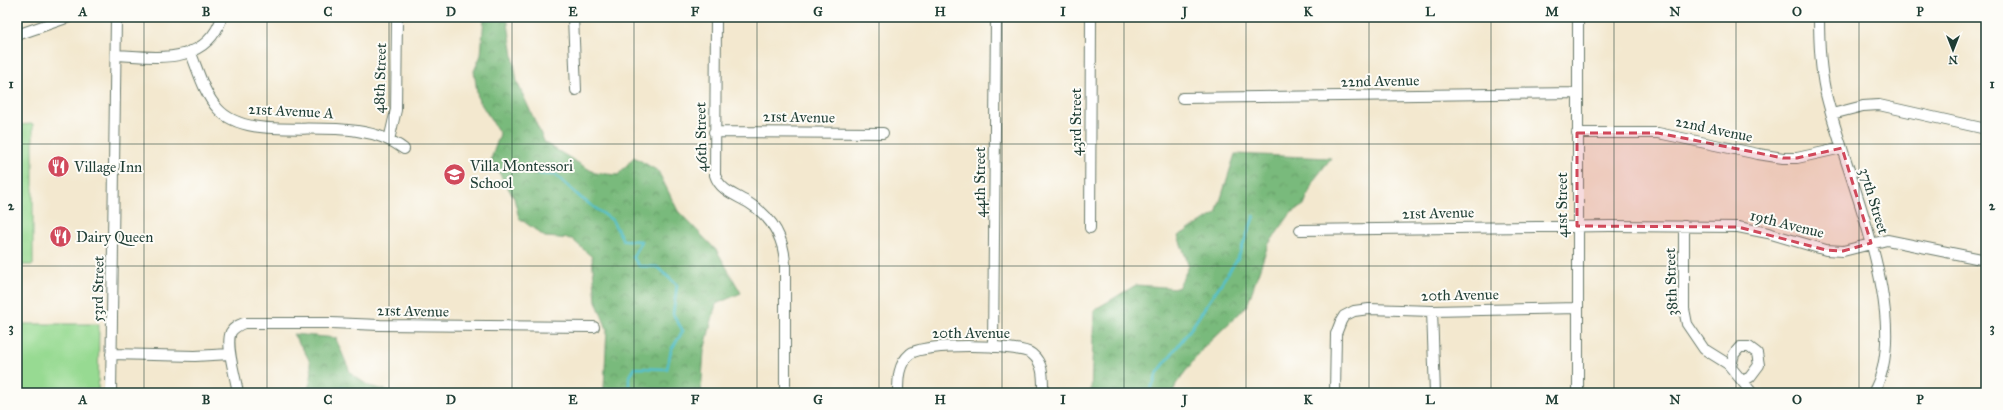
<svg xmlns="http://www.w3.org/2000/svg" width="2003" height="410" font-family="'IM FELL Great Primer',serif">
<defs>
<pattern id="forest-crowns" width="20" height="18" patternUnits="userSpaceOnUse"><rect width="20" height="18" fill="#79ba7c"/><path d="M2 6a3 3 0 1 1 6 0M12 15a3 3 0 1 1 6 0" fill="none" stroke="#639866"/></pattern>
</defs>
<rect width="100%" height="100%" fill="#fdfcf7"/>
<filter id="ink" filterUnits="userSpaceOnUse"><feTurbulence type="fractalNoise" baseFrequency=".025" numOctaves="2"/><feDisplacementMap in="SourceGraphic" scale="8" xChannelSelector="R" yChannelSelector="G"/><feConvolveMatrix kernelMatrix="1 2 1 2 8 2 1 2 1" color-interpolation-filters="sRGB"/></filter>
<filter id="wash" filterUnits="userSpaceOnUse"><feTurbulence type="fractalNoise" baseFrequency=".012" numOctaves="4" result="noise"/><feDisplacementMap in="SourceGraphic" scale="16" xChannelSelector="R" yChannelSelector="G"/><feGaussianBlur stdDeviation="0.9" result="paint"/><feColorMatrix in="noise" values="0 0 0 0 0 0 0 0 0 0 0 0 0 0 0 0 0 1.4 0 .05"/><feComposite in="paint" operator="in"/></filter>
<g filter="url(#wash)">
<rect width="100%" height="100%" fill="#f3e8cf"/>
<!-- green -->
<path fill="#97da92" stroke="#5b8c63" d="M33,124V265H17V125Z
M17,324H99L98,393H17Z"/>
<!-- forest -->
<path fill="url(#forest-crowns)" stroke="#4c7c58" d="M484,17H507L517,82L545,143L595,173L618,175L634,157L658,171L678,211L717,251L741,293L716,304L704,351L701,393H600L604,388L607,329L596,301L592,257L572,239L545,237L519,218L514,198L491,159L500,134L478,99L474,71L481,55Z
M1235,154L1331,158L1314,180L1304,205L1291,213L1268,245L1247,306L1203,348L1176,384L1173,393H1091L1094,310L1136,285L1178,288L1189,266L1178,236L1216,214Z
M293,334L337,338L336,339L351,374L369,386L397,393H306C319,365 307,357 293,334Z"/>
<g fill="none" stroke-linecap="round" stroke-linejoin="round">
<!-- stream -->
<path stroke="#53c0cc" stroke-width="2.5" d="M539,174L556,175L581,198L612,220L623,240L641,241L633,257L639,266L657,267L677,285L673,314L683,331L671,350L667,369L635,368L629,378V393
M341,387L353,393
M1147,393L1154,383L1156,375L1192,327L1238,258L1254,216"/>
</g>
</g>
<g filter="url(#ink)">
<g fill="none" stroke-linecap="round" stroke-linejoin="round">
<defs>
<path id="minor" d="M573,17L576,90
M716,17L715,175C720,191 736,195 749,203C773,218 785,240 785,267V393
M1578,17V393
M1819,17C1819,41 1820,66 1825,90C1842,168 1916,320 1873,393
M17,35L69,17
M190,51C198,70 204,94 218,109C254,149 351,108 404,149
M116,55C156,57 206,66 222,17
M1182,98L1577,93
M1832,114L1863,106L1879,105L1986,129
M714,132L883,133
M1577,133H1658L1758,154L1783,158H1797L1842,148
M389,140L396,110L397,17
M1684,226V309L1687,324L1704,349L1728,364L1752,393
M1090,228L1091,17
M1300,230L1610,226L1738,227L1768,233L1826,250L1843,251L1887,240L1986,260
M1432,311L1435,393
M993,347L996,17
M111,354L195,356L230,354
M1731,367L1734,354L1740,347H1749L1757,353L1759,365L1750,377L1743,381
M111,393L116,17
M238,393C236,378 225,345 231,332C234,327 239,325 244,323H331L380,325L594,327
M898,393C898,379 898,364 910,354C922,343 1020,344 1032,354C1044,364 1043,378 1043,393
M1335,393L1336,334L1341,321L1344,316L1354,311L1369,309L1432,311L1577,308"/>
</defs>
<!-- minor casing -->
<use href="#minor" stroke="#69796a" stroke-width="12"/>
<!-- minor -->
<use href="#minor" stroke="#fff" stroke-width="10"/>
</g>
</g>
<!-- marked area -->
<path fill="#d1495b" fill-opacity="0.2" stroke="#d1495b" stroke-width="3" stroke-dasharray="8 5" stroke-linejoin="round" d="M1577,133H1658L1783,158H1797L1842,148L1871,243L1843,251L1826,250L1738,227L1577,226Z"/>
<!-- grid -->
<path fill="none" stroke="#1f3d34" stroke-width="1" stroke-opacity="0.55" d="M144,17V393M267,17V393M389,17V393M512,17V393M634,17V393M757,17V393M879,17V393M1002,17V393M1124,17V393M1246,17V393M1369,17V393M1491,17V393M1614,17V393M1736,17V393M1859,17V393M17,144H1986M17,266H1986"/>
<!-- icons -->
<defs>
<symbol id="restaurant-disc" viewBox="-11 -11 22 22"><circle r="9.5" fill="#d1495b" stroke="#fdfcf7"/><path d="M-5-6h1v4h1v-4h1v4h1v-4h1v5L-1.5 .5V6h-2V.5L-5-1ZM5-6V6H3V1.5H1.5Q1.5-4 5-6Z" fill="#fff"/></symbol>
<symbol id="school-disc" viewBox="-11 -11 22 22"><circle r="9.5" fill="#d1495b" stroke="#fdfcf7"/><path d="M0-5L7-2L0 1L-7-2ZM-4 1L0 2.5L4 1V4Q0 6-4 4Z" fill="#fff"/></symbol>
</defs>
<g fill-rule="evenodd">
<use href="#restaurant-disc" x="46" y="154" width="25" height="25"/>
<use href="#school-disc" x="442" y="162" width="25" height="25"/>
<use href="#restaurant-disc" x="48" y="224" width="25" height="25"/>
</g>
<g text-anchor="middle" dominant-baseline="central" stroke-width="4" stroke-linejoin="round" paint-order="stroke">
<!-- street labels -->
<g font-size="15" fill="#1f3d34" stroke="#fdfcf7">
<text transform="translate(380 78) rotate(-88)">48th Street</text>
<text transform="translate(1380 81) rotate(-1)">22nd Avenue</text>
<text transform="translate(291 111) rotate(3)">21st Avenue A</text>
<text transform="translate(799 117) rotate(1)">21st Avenue</text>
<text transform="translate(1076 122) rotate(-90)">43rd Street</text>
<text transform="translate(1714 129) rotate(12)">22nd Avenue</text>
<text transform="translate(701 137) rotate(-91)">46th Street</text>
<text transform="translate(980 182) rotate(-90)">44th Street</text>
<text transform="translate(1874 201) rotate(73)">37th Street</text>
<text transform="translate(1562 205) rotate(-90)">41st Street</text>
<text transform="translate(1438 213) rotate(-1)">21st Avenue</text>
<text transform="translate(1787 224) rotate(14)">19th Avenue</text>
<text transform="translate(1671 282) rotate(-92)">38th Street</text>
<text transform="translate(98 289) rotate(-89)">53rd Street</text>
<text transform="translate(1460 295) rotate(-1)">20th Avenue</text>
<text transform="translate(413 311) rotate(1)">21st Avenue</text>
<text x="971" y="333">20th Avenue</text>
</g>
<!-- poi labels -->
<g font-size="15" fill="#1f3d34" stroke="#fdfcf7" text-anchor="start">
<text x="470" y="166">Villa Montessori<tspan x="470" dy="17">School</tspan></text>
<text x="74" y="167">Village Inn</text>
<text x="76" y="237">Dairy Queen</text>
</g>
</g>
<!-- margin -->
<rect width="2003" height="410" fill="none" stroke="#fdfcf7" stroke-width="44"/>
<!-- north arrow -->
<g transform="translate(1953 50) rotate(180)" stroke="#fdfcf7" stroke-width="3" paint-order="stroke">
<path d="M0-3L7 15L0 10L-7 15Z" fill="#1f3d34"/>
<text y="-6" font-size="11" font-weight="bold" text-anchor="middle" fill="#1f3d34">N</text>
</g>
<rect x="22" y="22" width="1959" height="366" fill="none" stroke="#1f3d34" stroke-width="1.5"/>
<g font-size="13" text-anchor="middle" font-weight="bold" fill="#1f3d34">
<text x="83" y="16">A</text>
<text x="206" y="16">B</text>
<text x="328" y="16">C</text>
<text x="451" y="16">D</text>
<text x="573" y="16">E</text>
<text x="695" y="16">F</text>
<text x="818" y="16">G</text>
<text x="940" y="16">H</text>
<text x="1063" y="16">I</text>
<text x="1185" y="16">J</text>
<text x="1308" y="16">K</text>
<text x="1430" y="16">L</text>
<text x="1552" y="16">M</text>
<text x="1675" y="16">N</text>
<text x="1797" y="16">O</text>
<text x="1920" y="16">P</text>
<text x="11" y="88">1</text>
<text x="1992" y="88">1</text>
<text x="11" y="210">2</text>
<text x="1992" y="210">2</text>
<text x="11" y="332">3</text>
<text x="1992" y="332">3</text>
<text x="83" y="404">A</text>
<text x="206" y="404">B</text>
<text x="328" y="404">C</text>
<text x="451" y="404">D</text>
<text x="573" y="404">E</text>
<text x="695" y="404">F</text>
<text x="818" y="404">G</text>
<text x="940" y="404">H</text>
<text x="1063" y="404">I</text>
<text x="1185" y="404">J</text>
<text x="1308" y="404">K</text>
<text x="1430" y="404">L</text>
<text x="1552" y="404">M</text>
<text x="1675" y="404">N</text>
<text x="1797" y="404">O</text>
<text x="1920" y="404">P</text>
</g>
</svg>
